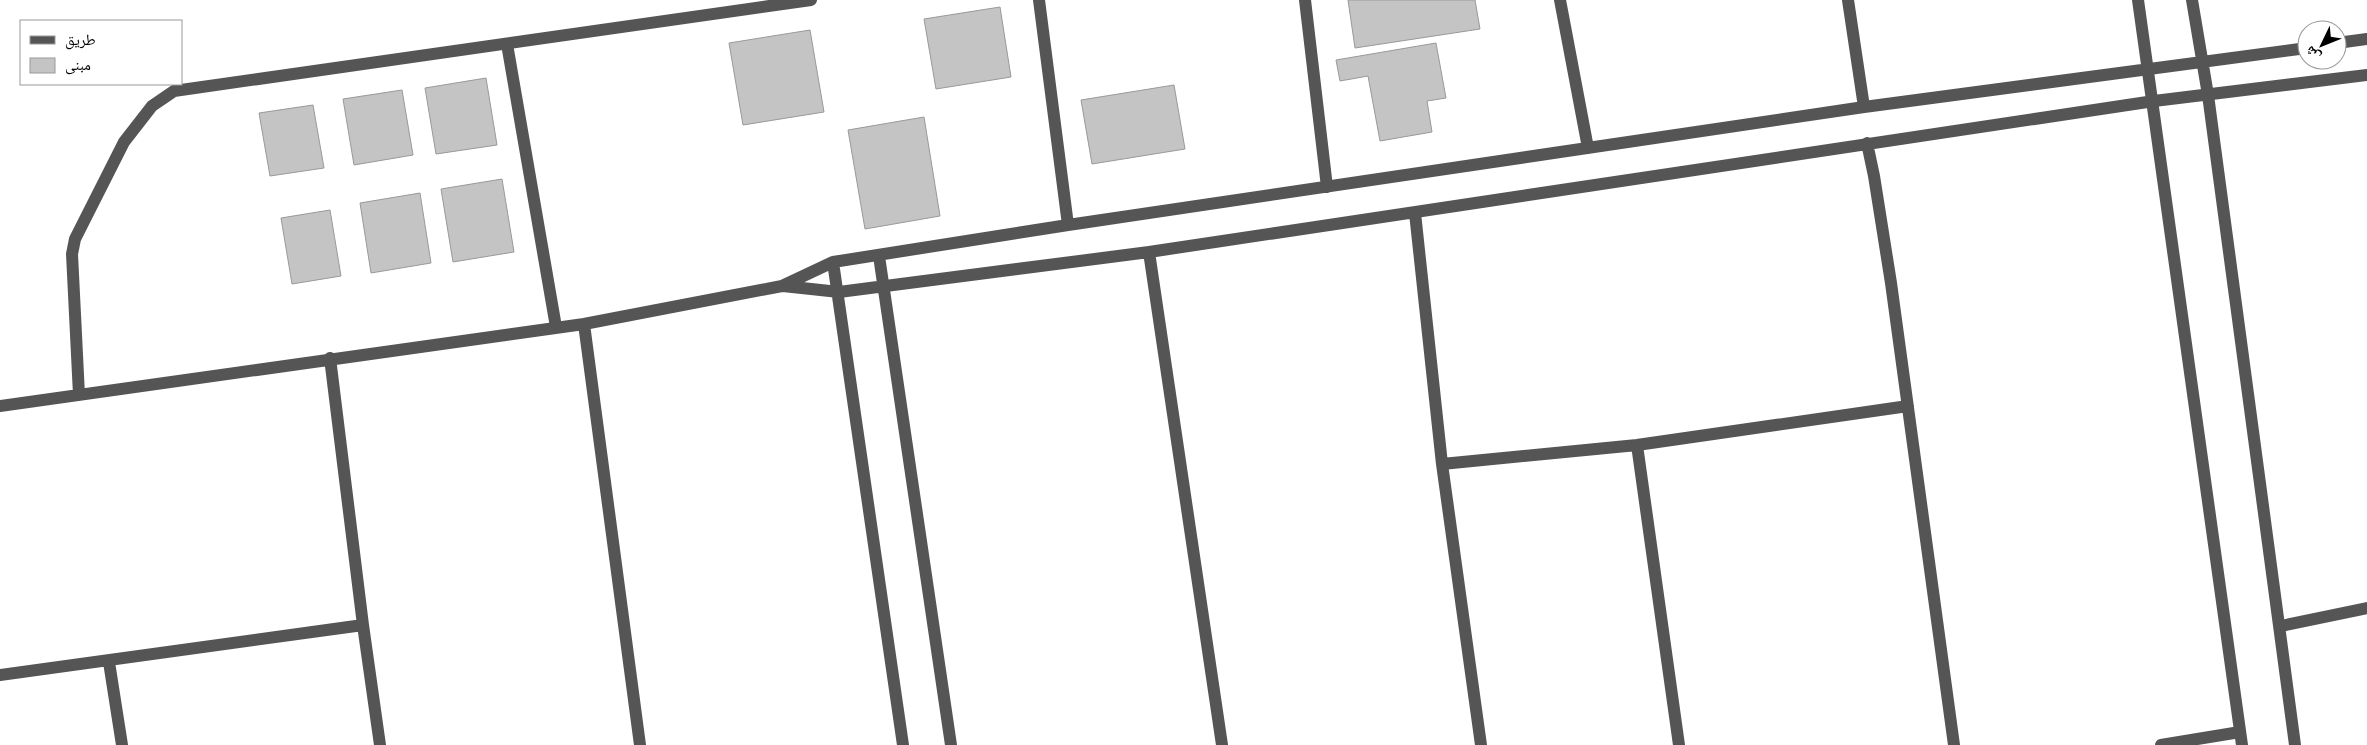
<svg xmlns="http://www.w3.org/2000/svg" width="2367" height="745" font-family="Karla,'Noto Naskh Arabic',sans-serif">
<rect width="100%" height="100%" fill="#fff"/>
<!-- building -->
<path fill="#c4c4c4" stroke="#999" d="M1348,0H1475L1480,29L1355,48Z
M1000,7L1011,77L936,89L924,19Z
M810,30L824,112L743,125L729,43Z
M1436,43L1446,98L1427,101L1432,132L1380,141L1368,76L1340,81L1336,60Z
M486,78L497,145L436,154L425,88Z
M1174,85L1185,149L1092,164L1081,100Z
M402,90L413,155L354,165L343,99Z
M313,105L324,168L270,176L259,113Z
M924,117L940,216L865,229L848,130Z
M502,179L514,252L453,262L441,189Z
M420,193L431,263L371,273L360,203Z
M330,210L341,276L292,284L281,218Z"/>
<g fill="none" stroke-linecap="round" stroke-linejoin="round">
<!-- minor -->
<path stroke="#555" stroke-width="12" d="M1039,0L1068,225
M1305,0L1327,187
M1560,0L1588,148
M1848,0L1864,107
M2138,0L2242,745
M2192,0L2208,95L2295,745
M2337,43L2367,39
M507,44L556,327
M1867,143L1874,176L1891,283L1954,745
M1415,213L1442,464L1481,745
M1149,252L1222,745
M879,256L951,745
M833,262L903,745
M783,286L839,292L1149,252L2154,101L2367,75
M584,324L640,745
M330,358L363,625L380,745
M79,395L72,254L75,239L124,142L152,106L174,91L811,0
M0,406L584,324L782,286L833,262L1068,225L1864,107L2307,48
M1637,445L1679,745
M1442,464L1637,445L1908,406
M2281,626L2367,608
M109,662L122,745
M0,675L363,625
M2161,745L2240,732"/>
</g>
<!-- legend -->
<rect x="20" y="20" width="162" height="65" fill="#ffffff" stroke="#999999"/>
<rect x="30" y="36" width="25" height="8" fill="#555555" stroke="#999999"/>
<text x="65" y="45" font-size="15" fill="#000000">طريق</text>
<rect x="30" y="58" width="25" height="15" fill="#c4c4c4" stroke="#999999"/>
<text x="65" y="70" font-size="15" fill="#000000">مبنى</text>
<!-- north arrow -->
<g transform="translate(2322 45) rotate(227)"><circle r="24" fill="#ffffff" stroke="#999999"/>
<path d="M0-4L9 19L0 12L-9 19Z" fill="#000000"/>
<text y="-8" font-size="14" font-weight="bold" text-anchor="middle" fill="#000000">ش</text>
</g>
</svg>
